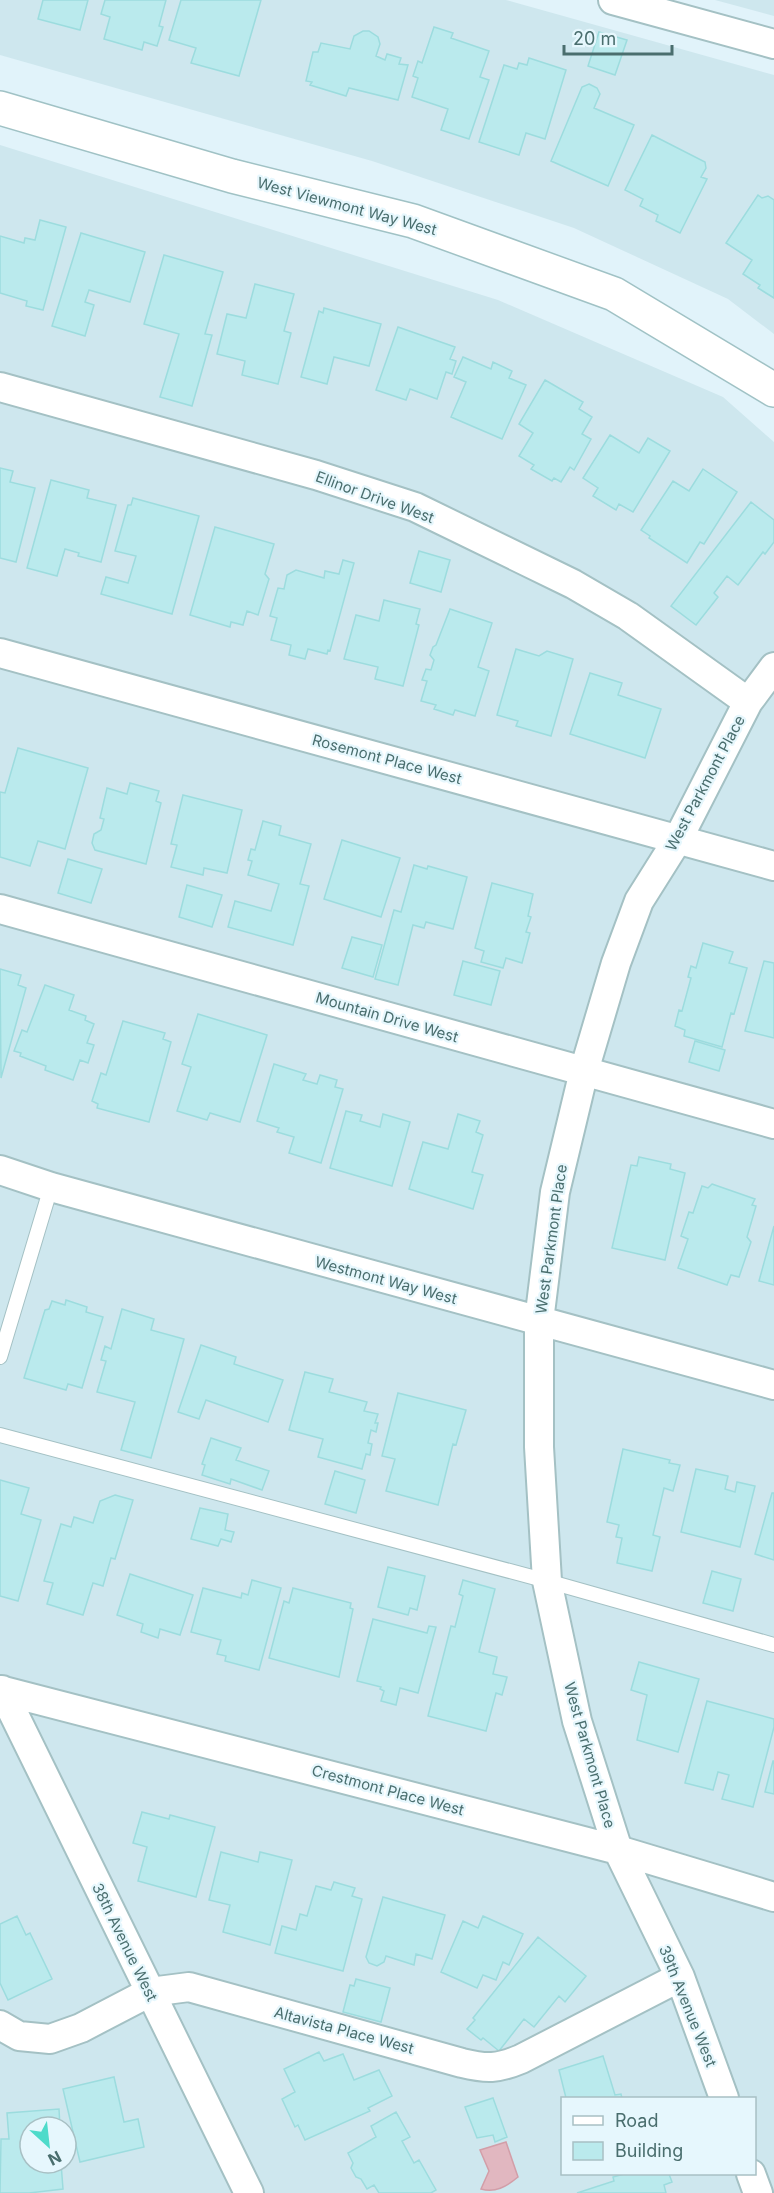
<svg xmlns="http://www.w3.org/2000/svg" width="774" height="2193" font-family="Inter,sans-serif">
<rect width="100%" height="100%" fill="#e1f3fa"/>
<!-- residential -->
<path fill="#cee7ee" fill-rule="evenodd" d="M0,0H506L774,75V334L728,299L574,228L372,161L0,55Z
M715,0H774V16Z
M0,145L498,300L723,397L774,442V2193H0ZM562,2098H754V2174H562ZM30,2127H66V2163H30Z"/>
<!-- water -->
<path fill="#e1b7c0" stroke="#d29ea8" stroke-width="1.5" d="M506,2142L518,2177C506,2187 495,2193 481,2189L489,2171L480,2150Z"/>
<!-- building -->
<path fill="#baeaed" stroke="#9cdcde" stroke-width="1.5" d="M43,0H88L80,30L38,19Z
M105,0H166L159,26L163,27L157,46L144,42L142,50L104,39L110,17L101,14Z
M181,0H261L239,76L191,63L196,48L169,40Z
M434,27L453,33L451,38L489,51L480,77L489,80L469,139L441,130L448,109L412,97L418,78L413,76L418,61L422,63Z
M363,31H369L378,37L380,44L376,56L385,60L387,54L401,58L399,64L408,65L398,100L349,88L346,96L310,85L312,82L306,81L313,52H318L321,43L350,49L354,36Z
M599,32L627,40L615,75L588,66Z
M529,58L566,70L545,139L526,133L519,155L479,142L504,65L517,69L519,63L527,65Z
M589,84L597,88L600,94L594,108L634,125L608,186L551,161L582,87Z
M652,135L705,162L706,168L701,177L707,179L680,233L656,221L658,215L640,206L643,199L625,190Z
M758,195L762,198L768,196L774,200V298L758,288L760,285L743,274L752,260L726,243Z
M40,220L66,227L43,310L26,306L27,301L0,293V236L24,243L25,238L35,240Z
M81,233L145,252L130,302L89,290L85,302L94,305L85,336L52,326Z
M164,255L223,272L205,334L212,335L192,406L160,397L179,334L144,324Z
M255,284L294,294L284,331L291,333L278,384L242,375L245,361L217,354L227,314L246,318Z
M324,308L381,324L369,366L334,357L327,384L301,377L319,311L323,313Z
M398,327L455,347L450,359L456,361L452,374L446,372L437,399L410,389L406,400L376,390Z
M463,357L491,369L493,362L512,371L509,378L526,385L502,439L451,417L466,382L454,377Z
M545,380L583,402L579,409L592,417L582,434L591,439L574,470L570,467L561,482L554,478L552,481L531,469L534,465L519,456L533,433L519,424Z
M610,435L639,453L648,438L670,451L633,512L619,504L616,510L593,496L598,488L583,478Z
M0,468L13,471L10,482L35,488L16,562L0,558Z
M703,469L737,492L704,544L700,542L687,563L649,538L650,536L641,530L673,481L689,491Z
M51,480L89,490L87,498L116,505L101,562L78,556L79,553L65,549L57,576L27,568Z
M133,498L199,516L172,614L101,594L106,577L128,583L136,556L115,551L128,505H131Z
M751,502L774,520V542L765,554L763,552L738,585L727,576L714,593L718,597L696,625L671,606Z
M215,527L274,544L265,574L269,579L258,615L247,611L243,625L231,622L230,627L190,615Z
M419,551L450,560L441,592L410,583Z
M343,560L354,563L330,651L328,650L327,654L308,649L305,659L289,655L291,645L271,640L277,618L270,616L278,588L284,589L287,575L296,570L324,578L325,571L339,574Z
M384,600L420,609L416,624L419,625L403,686L375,679L378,667L344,659L356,615L379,621Z
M450,609L492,623L478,667L489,671L475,716L455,710L453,715L434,709L436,705L421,701L427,681L422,680L426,669L431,670L434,660L430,655L433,647L436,645Z
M516,649L539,656L547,651L573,659L551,736L516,726L518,721L497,715Z
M590,673L622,683L618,695L661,709L645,758L570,734Z
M18,748L88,768L65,849L38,841L30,866L0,857V792L5,793Z
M130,783L159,791L156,801L161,803L146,864L95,850L92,843L94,834L101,830L104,819L100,818L107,788L127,794Z
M183,795L242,810L227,873L204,868L203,875L171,867L177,845L171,844Z
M263,821L281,826L279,835L311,844L300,884L309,886L293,945L228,927L235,901L271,911L279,884L248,875L252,861L248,860L251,849L255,850Z
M342,840L400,858L381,917L324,899Z
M68,859L102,869L91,903L58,893Z
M414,865L427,869L428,866L467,877L453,929L426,922L424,928L413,925L398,985L375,979L394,910L401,912Z
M492,883L533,894L528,916L531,917L526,932L530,933L522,963L506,958L503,968L481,962L484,951L475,948Z
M187,885L222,895L212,927L179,917Z
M352,937L382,945L373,977L342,968Z
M703,943L733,952L729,963L747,968L734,1014L731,1013L722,1047L684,1036L685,1030L675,1026L679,1010L682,1011L691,978L688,977L691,966L696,968Z
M463,961L500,971L491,1005L454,995Z
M764,961L774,963V1038L745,1031Z
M0,969L21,975L18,985L26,988L1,1078Z
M45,985L74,995L69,1010L86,1016L85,1020L94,1024L87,1043L94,1045L88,1063L80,1060L73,1080L45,1070L46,1066L20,1056L21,1053L14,1051L22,1030L27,1032Z
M198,1014L267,1035L240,1122L210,1113L207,1120L177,1111L191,1067L182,1064Z
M123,1021L165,1033L163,1039L171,1042L149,1122L97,1108L98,1104L92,1101L101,1073L106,1075Z
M695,1041L725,1050L719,1071L689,1062Z
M274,1064L306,1074L303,1080L317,1084L320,1075L337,1080L335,1087L343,1089L321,1163L289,1153L294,1137L277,1132L279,1128L257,1121Z
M346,1111L362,1115L360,1121L380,1127L383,1114L410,1122L392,1186L330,1168Z
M458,1114L480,1121L476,1132L483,1135L472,1172L483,1175L473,1209L409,1189L423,1142L448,1149Z
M639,1157L671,1164L670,1169L685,1173L665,1260L612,1248L631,1165L637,1166Z
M712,1184L755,1199L752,1205L756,1206L747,1237L751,1242L739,1277L731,1275L727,1285L678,1268L688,1239L681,1236L689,1212L693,1213L702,1186L708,1188Z
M774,1226V1285L759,1281Z
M66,1300L87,1307L86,1312L103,1317L82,1388L68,1384L66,1390L24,1378L45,1310L49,1309L52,1301L65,1305Z
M122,1309L154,1319L151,1330L184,1339L151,1458L121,1450L135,1402L97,1392L106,1361L101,1360L105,1346L111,1349Z
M201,1345L236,1357L234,1364L283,1380L268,1422L206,1400L199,1419L178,1412Z
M305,1372L333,1379L329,1392L367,1402L364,1411L378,1414L375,1423H378L376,1432L371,1430L368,1443L372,1444L370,1455L366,1454L362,1469L318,1457L323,1439L289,1430Z
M398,1393L466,1410L456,1445L453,1444L438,1505L386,1491L395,1459L382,1456Z
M211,1438L241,1448L236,1460L269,1471L262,1490L231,1479L230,1484L202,1475L205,1465L202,1464Z
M623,1449L670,1460L669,1463L680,1465L673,1491L664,1488L653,1535L660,1537L652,1571L617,1563L622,1538L616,1537L619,1525L607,1522Z
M696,1469L728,1476L725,1489L735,1492L737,1482L755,1486L740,1547L681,1532Z
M335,1471L365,1480L356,1513L325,1504Z
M0,1480L29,1488L21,1514L41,1520L18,1601L0,1596Z
M772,1493H774V1560L755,1554Z
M115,1495L133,1500L115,1559L111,1558L103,1586L93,1583L83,1615L47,1604L53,1583L44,1581L61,1524L71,1527L74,1517L93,1523L100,1501Z
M200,1508L228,1514L225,1530L234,1532L231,1542L221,1539L218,1546L191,1539Z
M388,1567L425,1576L417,1610L410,1608L408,1615L378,1607Z
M712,1571L741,1579L733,1611L703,1603Z
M130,1574L193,1595L180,1635L160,1629L158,1638L141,1632L143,1624L117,1615Z
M252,1580L281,1588L259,1670L225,1661L226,1656L217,1654L221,1640L191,1632L203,1588L241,1598L242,1593L248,1595Z
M463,1580L495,1589L479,1652L497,1657L493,1674L507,1677L502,1695L496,1693L486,1731L428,1716L451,1626L455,1627L463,1596L459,1594Z
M293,1588L351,1603L350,1608L353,1609L339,1677L269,1658L284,1601L289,1603Z
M373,1619L427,1633L429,1626L436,1627L418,1693L400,1688L396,1705L381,1701L384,1691L380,1689L381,1687L357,1681Z
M639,1662L699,1679L678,1752L637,1740L647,1695L631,1690Z
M707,1701L774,1719V1727L753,1807L722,1799L729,1775L718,1772L713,1790L685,1783Z
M773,1761H774V1794L765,1792Z
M142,1812L169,1819L170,1815L215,1827L196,1897L138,1881L147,1847L133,1843Z
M221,1852L258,1862L260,1852L292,1860L270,1945L223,1932L230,1905L209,1900Z
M334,1882L355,1888L352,1896L362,1899L343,1971L275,1953L282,1926L296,1930L300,1914L307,1916L316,1886L331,1890Z
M383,1897L445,1915L432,1959L416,1954L414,1965L386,1956L384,1962L377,1966L369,1963L366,1957Z
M17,1916L26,1935L30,1933L52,1979L8,2000L0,1983V1924Z
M483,1916L523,1934L509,1965L503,1962L496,1980L483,1975L477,1988L441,1972L463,1921L478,1928Z
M538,1937L586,1976L565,2002L559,1996L534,2027L524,2019L499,2051L483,2038L481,2040L467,2029L475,2020L473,2018Z
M356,1979L390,1988L381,2022L343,2012L350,1985L354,1986Z
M319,2052L324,2061L343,2054L354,2080L379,2070L392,2096L368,2108L370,2111L305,2140L298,2125L295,2127L282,2099L295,2092L284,2069Z
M603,2056L615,2095L621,2094L622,2098H566L559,2070Z
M114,2077L124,2122L138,2119L144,2147L80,2162L63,2089Z
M493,2098L507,2137L495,2142L493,2135L477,2138L465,2107Z
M59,2109L60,2127H30V2163H61L63,2189L29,2193H0L1,2139H9L7,2113Z
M396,2112L410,2137L402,2141L414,2163L419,2160L436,2190L431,2193H379L374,2185L367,2189L361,2179L356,2177L351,2168L353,2163L348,2153L376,2137L371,2126Z
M624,2174H669L672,2182L664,2185L666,2193H577L614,2181L613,2177Z"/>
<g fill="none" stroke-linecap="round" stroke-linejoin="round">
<defs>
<path id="lane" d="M0,1357L51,1187
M0,1435L547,1581L774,1645"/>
<path id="street" d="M613,0L774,44
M0,387L316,475L415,507L573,584L628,616L748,702
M0,653L774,866
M0,909L774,1124
M0,1170L51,1187L774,1385
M0,1690L618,1850L774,1897
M2,1690L249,2193
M0,2025L19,2036L50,2039L81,2028L150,1992L189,1987L462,2063C487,2069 497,2069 521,2059L680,1977
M724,2098L680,1977L618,1850L577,1721L547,1581L539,1447V1321L555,1192L584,1071L616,963L639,901L678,839L748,702L774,667
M751,2174L758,2193"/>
<path id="secondary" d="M0,108L232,176L413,221L614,294L774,390"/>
</defs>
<!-- lane casing -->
<use href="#lane" stroke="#a4c1c4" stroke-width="16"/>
<!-- street casing -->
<use href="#street" stroke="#a4c1c4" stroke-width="32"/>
<!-- secondary casing -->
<use href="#secondary" stroke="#a0c2c5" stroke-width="36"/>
<!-- lane -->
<use href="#lane" stroke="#fff" stroke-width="14"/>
<!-- street -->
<use href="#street" stroke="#fff" stroke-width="28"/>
<!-- secondary -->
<use href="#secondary" stroke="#fff" stroke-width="33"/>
</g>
<g text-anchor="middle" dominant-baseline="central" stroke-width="4.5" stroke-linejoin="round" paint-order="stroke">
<!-- street labels -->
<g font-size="15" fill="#4a6e6e" stroke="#e6f7fd">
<text transform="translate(347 206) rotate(15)">West Viewmont Way West</text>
<text transform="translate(375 497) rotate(20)">Ellinor Drive West</text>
<text transform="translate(387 759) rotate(15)">Rosemont Place West</text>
<text transform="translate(705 783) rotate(-62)">West Parkmont Place</text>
<text transform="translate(387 1017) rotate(16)">Mountain Drive West</text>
<text transform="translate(551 1239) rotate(-82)">West Parkmont Place</text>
<text transform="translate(386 1280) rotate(15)">Westmont Way West</text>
<text transform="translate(590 1755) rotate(74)">West Parkmont Place</text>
<text transform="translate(388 1790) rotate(15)">Crestmont Place West</text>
<text transform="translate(125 1942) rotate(64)">38th Avenue West</text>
<text transform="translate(688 2006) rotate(68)">39th Avenue West</text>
<text transform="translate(344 2030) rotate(15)">Altavista Place West</text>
</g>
</g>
<!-- legend -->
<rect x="561" y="2097" width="195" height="78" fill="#e6f7fd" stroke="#a8c0c4" stroke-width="1.5"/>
<rect x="573" y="2116" width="30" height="9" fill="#ffffff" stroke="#a8c0c4" stroke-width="1.5"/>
<text x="615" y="2127" font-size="18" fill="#4a6e6e">Road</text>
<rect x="573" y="2142" width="30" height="18" fill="#baeaed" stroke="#a8c0c4" stroke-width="1.5"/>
<text x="615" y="2157" font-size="18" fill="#4a6e6e">Building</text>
<!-- north arrow -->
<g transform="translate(48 2145) rotate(153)"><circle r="28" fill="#e6f7fd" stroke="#a8c0c4" stroke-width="1.5"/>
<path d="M0-4.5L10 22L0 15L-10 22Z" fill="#4edbca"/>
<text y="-9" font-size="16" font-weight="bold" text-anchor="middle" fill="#4a6e6e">N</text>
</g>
<!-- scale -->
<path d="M564 45v9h108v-9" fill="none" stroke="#4a6e6e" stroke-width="3"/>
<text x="573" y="45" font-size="18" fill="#4a6e6e" stroke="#e6f7fd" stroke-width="4.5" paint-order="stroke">20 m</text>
</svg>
